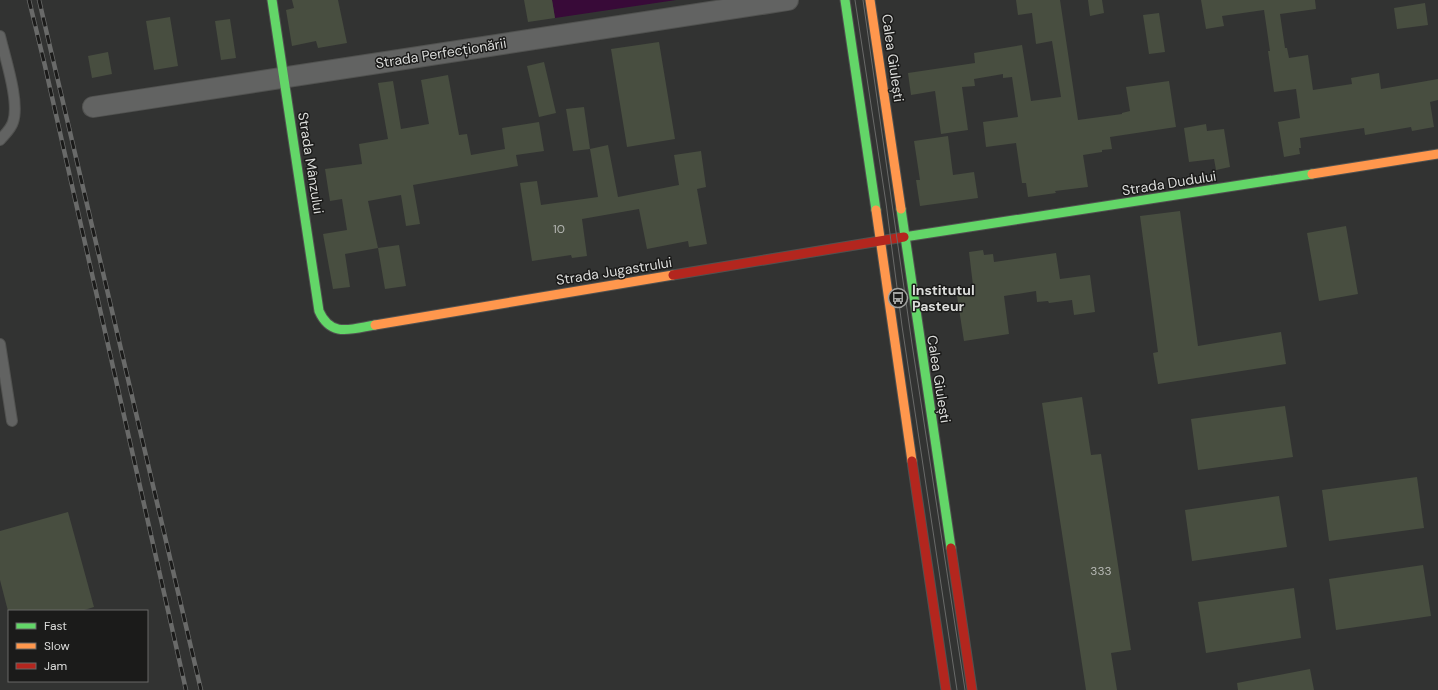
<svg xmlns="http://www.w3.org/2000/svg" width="1438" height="690" font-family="'DM Sans',sans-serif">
<rect width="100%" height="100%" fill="#323332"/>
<!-- water -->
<path fill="#380a38" d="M552,0H676L555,18Z"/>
<!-- building -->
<path fill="#484e40" d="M292,0H338L347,43L318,48L316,41L292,46L286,10L294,8Z
M524,0H552L555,18L528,22Z
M1016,0H1060L1078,120L1122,114V113L1130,111L1126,87L1169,81L1176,127L1110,137L1112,149L1102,150V152L1083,155L1088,187L1055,191L1056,193L1028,197L1026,183H1022L1016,143L986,147L983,122L1018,117L1012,77L1003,78V74L974,79L975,86L962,87L968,130L941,134L935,91L911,95L908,73L975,63L974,53L1022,45L1031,101L1061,97L1052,41L1036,44L1032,13L1018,15Z
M1088,0H1102L1104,13L1090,16Z
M1201,0H1315L1316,9L1280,14L1285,48H1287L1289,58L1308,55L1313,90L1352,84L1351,78L1379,73L1381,89L1438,79V100L1430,102L1434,127L1412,131L1411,127L1365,135L1364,128L1300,138L1301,148H1299L1300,154L1284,157L1278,122L1300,118L1296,89L1274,92L1268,51H1270L1264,10L1222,16L1224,26L1206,29Z
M1425,3L1428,25L1397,29L1394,8Z
M1159,13L1165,52L1149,54L1143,15Z
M170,17L178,66L154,70L146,21Z
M230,19L236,58L221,60L215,21Z
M659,42L675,139L627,147L611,49Z
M108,52L112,74L92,78L88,56Z
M544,62L556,113L539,117L527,66Z
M448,75L459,135L467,134L471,155L505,149L502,128L539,122L544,151L516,155L518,166L413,185L420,224L406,226L401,195L368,201L378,248L345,254L350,287L333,289L323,234L347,230L342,199L330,201L325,169L362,164L359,144L388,139L378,83L393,81L401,129L429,124L421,80Z
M584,107L590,149L573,151L566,109Z
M1206,124L1207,131L1224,129L1230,167L1216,170L1214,159L1189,162L1184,128Z
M948,136L953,175L974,172L978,198L920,206L916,180H920L914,141Z
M608,145L618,197L679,185L674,155L701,151L706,187L697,189L707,244L689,247L688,241L647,249L639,209L582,219L587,256L572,258L571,255L532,261L520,183L537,181L541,205L598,197L590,149Z
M1180,211L1198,346L1281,332L1286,364L1158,384L1153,353L1158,352L1140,216Z
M1346,226L1358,294L1319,301L1307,233Z
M399,245L406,286L385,289L378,248Z
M983,250L984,255L993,254L994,262L1056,253L1060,279L1090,275L1095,312L1074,315L1072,300L1049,303L1048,301L1037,302L1036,291L1004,296L1009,334L964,341L957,296L974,294L969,252Z
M1082,397L1091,455L1101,454L1131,650L1111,653L1117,690H1086L1042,403Z
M1285,406L1293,457L1198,470L1191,419Z
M1417,477L1424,528L1329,541L1322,490Z
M1279,496L1287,547L1192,561L1185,510Z
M68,512L94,607L81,611H8L0,580V531Z
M1423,565L1431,616L1336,630L1329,579Z
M1294,588L1301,638L1206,653L1198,602Z
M1310,669L1314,690H1238L1237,683Z"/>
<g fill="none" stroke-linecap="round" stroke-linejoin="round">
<defs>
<path id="lane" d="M0,36C5,58 20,102 13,122C11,129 5,134 0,140
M0,344L12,421"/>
<path id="street" d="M93,107L788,0"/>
<path id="fast" d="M272,0L319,311C331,338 351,329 375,325
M845,0L876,210
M901,209L951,548
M904,237L1312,174"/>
<path id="slow" d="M870,0L901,209
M1312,174L1438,154
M876,210L912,461
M375,325L673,275"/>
<path id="jam" d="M673,275L904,237
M912,461L946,690
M951,548L972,690"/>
</defs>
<!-- lane casing -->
<use href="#lane" stroke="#515250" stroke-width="12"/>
<!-- street casing -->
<use href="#street" stroke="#515250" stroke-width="22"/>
<!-- fast casing -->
<use href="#fast" stroke="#515250" stroke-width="11"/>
<!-- slow casing -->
<use href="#slow" stroke="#515250" stroke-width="11"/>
<!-- jam casing -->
<use href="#jam" stroke="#515250" stroke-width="11"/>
<!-- lane -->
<use href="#lane" stroke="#626362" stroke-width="10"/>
<!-- street -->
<use href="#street" stroke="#626362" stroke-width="20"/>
<!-- fast -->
<use href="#fast" stroke="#63d668" stroke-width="9"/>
<!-- slow -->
<use href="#slow" stroke="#ff974d" stroke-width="9"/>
<!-- jam -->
<use href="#jam" stroke="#b3261e" stroke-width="9"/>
<!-- tram -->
<path stroke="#696a69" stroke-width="1" d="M855,0L886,203L902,326L957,690
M863,0L912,344L965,690"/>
<defs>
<path id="rail" d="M29,0L45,66L186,690
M39,0L201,690"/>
</defs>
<!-- rail casing -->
<use href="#rail" stroke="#696a69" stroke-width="4.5"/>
<!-- rail -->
<use href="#rail" stroke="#1b1b1a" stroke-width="3" stroke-dasharray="9" stroke-linecap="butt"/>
</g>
<!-- icons -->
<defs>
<symbol id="bus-ring" viewBox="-11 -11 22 22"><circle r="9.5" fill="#1b1b1a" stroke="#a0a19f" stroke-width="1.5"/><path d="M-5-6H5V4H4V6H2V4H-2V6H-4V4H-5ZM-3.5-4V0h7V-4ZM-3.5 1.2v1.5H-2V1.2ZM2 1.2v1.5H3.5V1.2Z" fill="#a0a19f"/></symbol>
</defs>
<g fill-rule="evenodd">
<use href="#bus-ring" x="887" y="287" width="22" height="22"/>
</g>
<g text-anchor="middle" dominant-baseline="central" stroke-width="3" stroke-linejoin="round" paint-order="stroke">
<!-- number labels -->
<g font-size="12" fill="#b6b8b4">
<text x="559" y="229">10</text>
<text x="1101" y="571">333</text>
</g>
<!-- street labels -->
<g font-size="14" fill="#dbdcda" stroke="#1b1b1a">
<text transform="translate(441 53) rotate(-9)">Strada Perfecționării</text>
<text transform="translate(893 58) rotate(82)">Calea Giulești</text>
<text transform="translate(311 163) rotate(81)">Strada Mânzului</text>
<text transform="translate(1169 183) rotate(-9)">Strada Dudului</text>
<text transform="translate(614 271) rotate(-9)">Strada Jugastrului</text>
<text transform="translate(939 379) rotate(81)">Calea Giulești</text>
</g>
<!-- poi labels -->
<g font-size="14" font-weight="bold" fill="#dbdcda" stroke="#1b1b1a" text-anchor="start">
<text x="912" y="290">Institutul<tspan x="912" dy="16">Pasteur</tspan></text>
</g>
</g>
<!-- legend -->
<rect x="8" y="610" width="140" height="72" fill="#1b1b1a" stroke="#686867"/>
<rect x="16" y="623" width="20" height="6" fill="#63d668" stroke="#686867"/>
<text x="44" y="630" font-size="12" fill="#dbdcda">Fast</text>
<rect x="16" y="643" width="20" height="6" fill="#ff974d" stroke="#686867"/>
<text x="44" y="650" font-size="12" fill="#dbdcda">Slow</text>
<rect x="16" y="663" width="20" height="6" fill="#b3261e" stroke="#686867"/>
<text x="44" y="670" font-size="12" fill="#dbdcda">Jam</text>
</svg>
